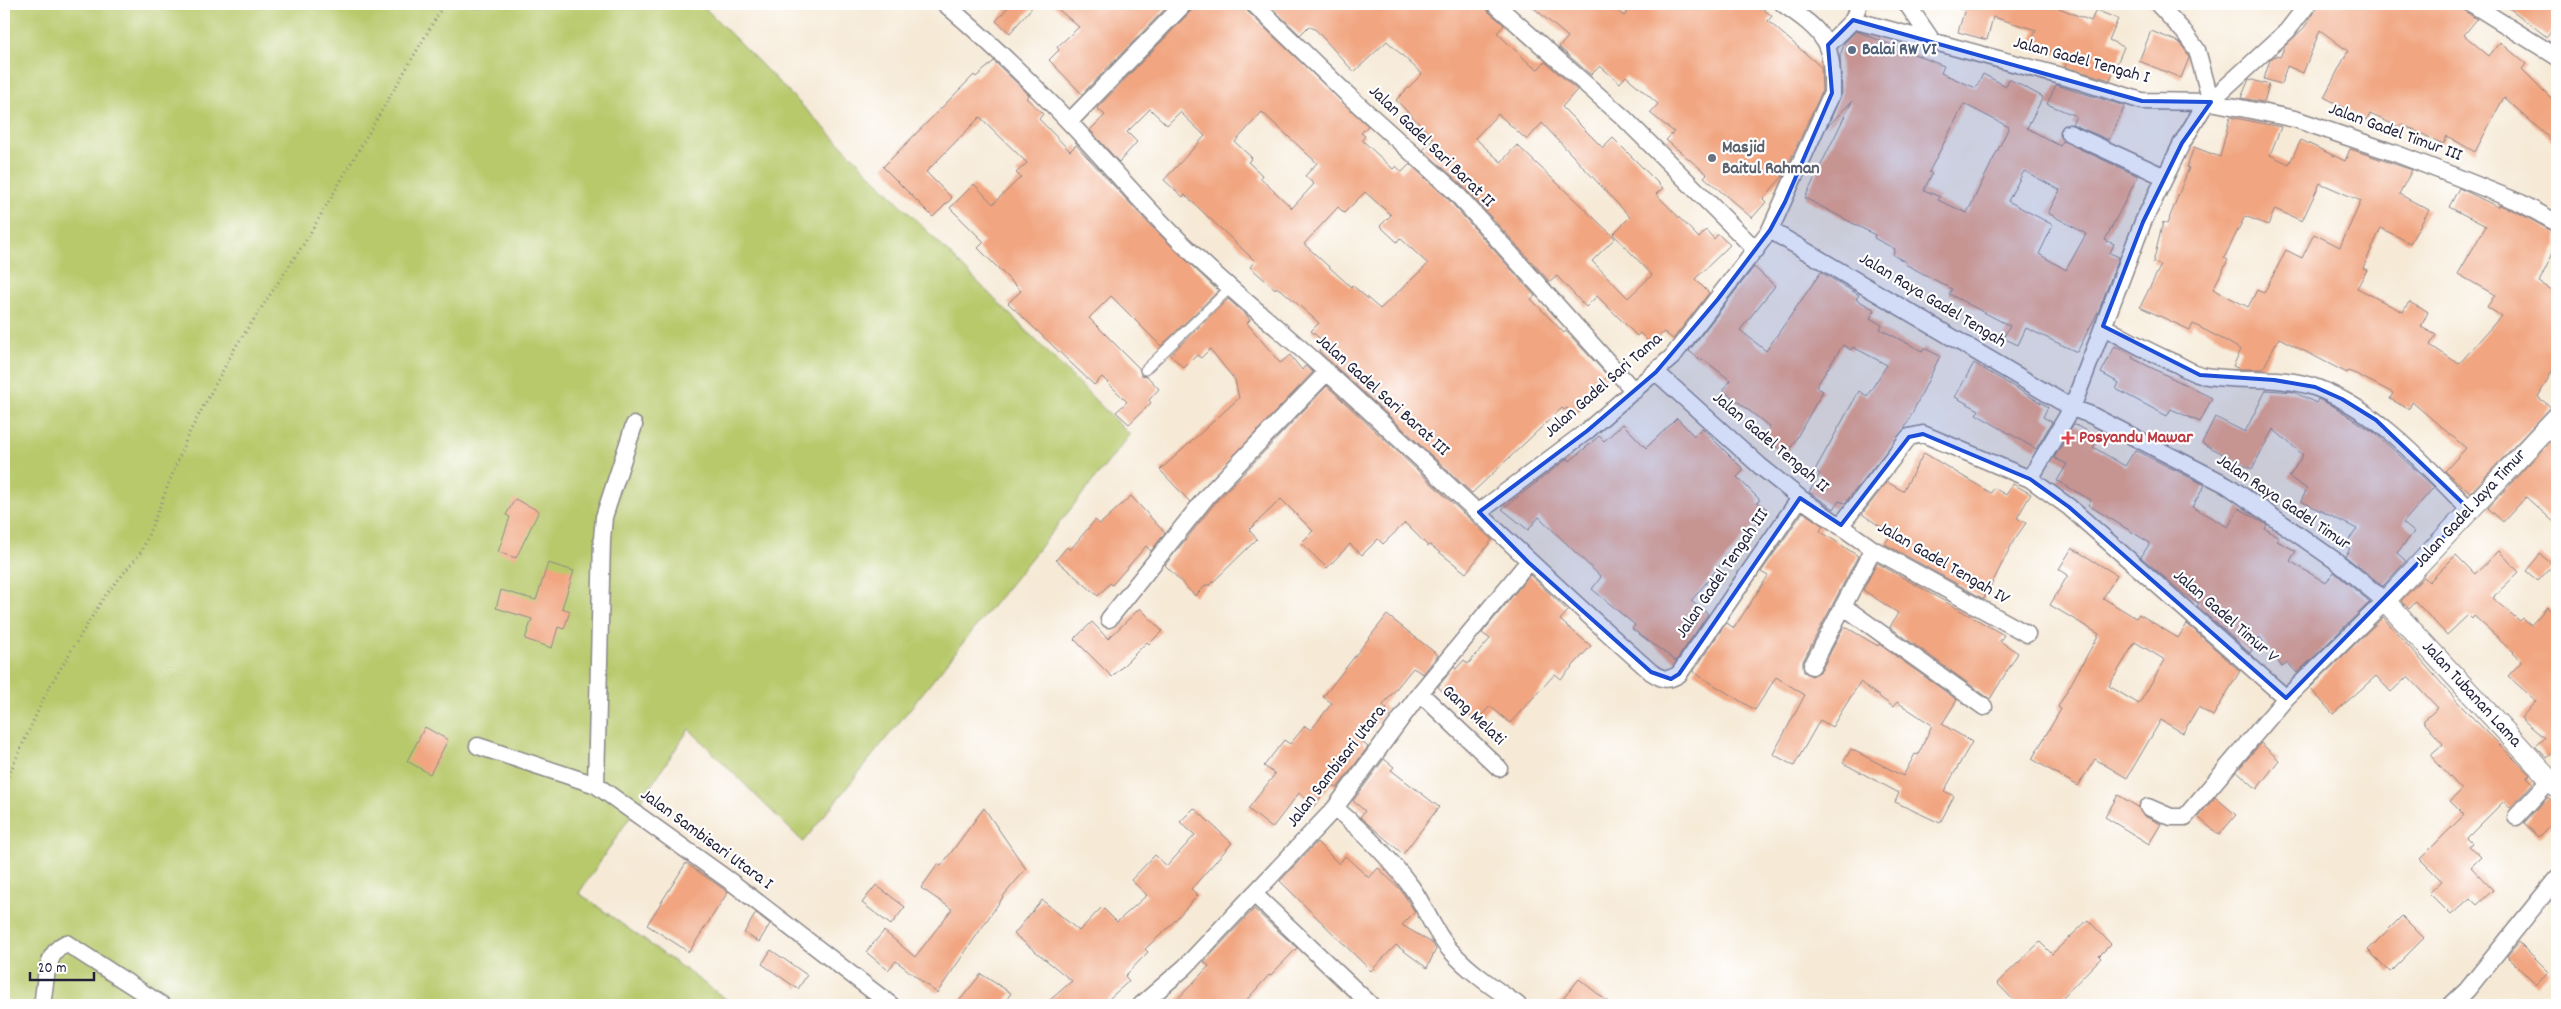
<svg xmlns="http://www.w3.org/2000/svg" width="2561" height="1009" font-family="Dekko,sans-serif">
<rect width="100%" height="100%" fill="#fff"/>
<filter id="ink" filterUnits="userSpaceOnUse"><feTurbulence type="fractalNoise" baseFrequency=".02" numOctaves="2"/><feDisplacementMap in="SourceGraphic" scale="10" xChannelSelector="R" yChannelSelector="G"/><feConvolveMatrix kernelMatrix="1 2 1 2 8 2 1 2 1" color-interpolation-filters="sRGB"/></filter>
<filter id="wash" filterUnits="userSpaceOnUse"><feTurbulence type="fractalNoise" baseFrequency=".0096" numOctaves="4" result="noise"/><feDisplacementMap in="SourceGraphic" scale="20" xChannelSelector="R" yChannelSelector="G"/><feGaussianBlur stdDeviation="1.12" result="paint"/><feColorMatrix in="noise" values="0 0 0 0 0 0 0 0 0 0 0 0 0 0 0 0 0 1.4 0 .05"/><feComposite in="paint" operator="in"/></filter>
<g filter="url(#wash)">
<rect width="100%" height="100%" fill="#f6ead7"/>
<!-- green -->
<path fill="#b8c96c" stroke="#6d7654" d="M4,4H701L1130,435L803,842L689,729L579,893L734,1005H4Z"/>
<g id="blocks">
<!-- building -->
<path fill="#f1a580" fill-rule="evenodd" d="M1011,4H1035L1010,33L996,21Z
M1052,4H1162L1166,8L1082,94L1049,60L1059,50L1057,47L1079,27Z
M1194,4H1244L1247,11L1368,126L1361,133L1365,136L1362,140L1393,169L1396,166L1402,172L1410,164L1447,198L1535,296L1531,299L1564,333L1566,331L1608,376L1587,396L1591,400L1575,416L1567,408L1564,410L1562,408L1472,493L1319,351L1325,343L1311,331L1319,323L1284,292L1276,287L1275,289L1250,267L1255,261L1185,195L1183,197L1164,180L1205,136L1180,112L1167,125L1150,109L1127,132L1137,142L1119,162L1090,130L1105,115L1097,108L1191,11ZM1262,112L1317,163L1305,176L1314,184L1292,208L1260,178L1262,175L1248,162L1252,158L1235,142ZM1365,192L1391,215L1380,226L1397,242L1400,238L1428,264L1380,309L1352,285L1351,287L1304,244L1338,207L1344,213Z
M1268,4H1485L1488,11L1504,25L1497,33L1532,66L1538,69L1545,62L1577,90L1562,107L1603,148L1613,138L1663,188L1656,194L1699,238L1706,230L1714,239L1718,234L1730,245L1695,279L1709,293L1673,339L1664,332L1651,344L1640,333L1637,336L1597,296L1586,307L1557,276L1550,282L1461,184L1423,150L1434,139L1396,100L1422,74L1387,41L1354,72L1316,30L1309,26L1300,35ZM1498,114L1527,140L1542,123L1630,217L1613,234L1652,275L1628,298L1592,261L1615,238L1517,145L1501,162L1475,138Z
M1529,4H1610L1624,16L1634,4H1757L1772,16L1768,21L1821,67L1822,91L1783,176L1763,199L1766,202L1752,218L1704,177L1707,174L1666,140L1674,132L1650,113L1658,104L1626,76L1620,83L1600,66L1591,75L1559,47L1568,37Z
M1963,4H2049L2091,21L2096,10L2118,19L2109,40L2124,47L2110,80L2065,67L2068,59L2031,42L2036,30L1993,17L1987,40L1958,32L1965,9H1962Z
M2319,4H2462L2466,12L2477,19L2464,35L2489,56L2500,42L2526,64L2522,69L2557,104V145L2504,97L2475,152L2447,136L2443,144L2401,124L2399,127L2370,114L2367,120L2324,97L2348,51L2320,30L2303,73L2287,66L2281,84L2264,79L2270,60L2275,56L2280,57L2285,46L2304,28Z
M2504,4H2557V24L2547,37Z
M1856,31L1944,66L1941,73L1976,88L1983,74L2006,86L2009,79L2043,97L2027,128L2060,146L2063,141L2138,176L2105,240L2114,244L2110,253L2119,257L2099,310L2077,352L2026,328L2018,345L2003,338L2010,326L1949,294L1952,289L1905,264L1906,262L1893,255L1895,249L1874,238L1875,235L1805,198L1852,101L1827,127L1842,93L1840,56L1845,42ZM1964,104L2009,127L1967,213L1938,200L1940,197L1924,190L1932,174L1929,172ZM2024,171L2060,190L2048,213L2086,234L2066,270L2039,254L2053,225L2008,201Z
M2151,31L2179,42L2188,54L2189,58L2181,78L2139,61Z
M994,61L1029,95L1026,98L1043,114L1039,119L1070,151L1076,145L1150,225L1218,291L1161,346L1111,296L1089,318L1139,368L1141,375L1147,376L1159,389L1149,400L1151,403L1129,424L1116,412L1127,402L1102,377L1094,385L1008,303L1021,291L978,248L984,242L950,208L974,184L993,204L1021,177L1016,173L1027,163L980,117L926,172L952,198L933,217L883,167L974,75L976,77Z
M2249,79L2269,85L2264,102L2241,98Z
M2056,85L2125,106L2109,140L2072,124L2076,116L2047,104Z
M2230,117L2281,127L2270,155L2289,164L2301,140L2345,161L2350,149L2412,170L2399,194L2429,210L2410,243L2381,228L2363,268L2367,270L2357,288L2403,312L2409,302L2428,312L2421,327L2436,335L2430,345L2459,364L2501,316L2487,307L2495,295L2458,274L2486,226L2449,207L2459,188L2498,207L2499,205L2517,212L2557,234V245L2539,282L2557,293V362L2538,397L2551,407L2470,493L2445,471L2466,448L2412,402L2409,409L2390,399L2393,393L2356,374L2348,371L2347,373L2279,338L2263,369H2240L2233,366L2241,350L2228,342L2193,324L2190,330L2140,307L2161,265L2153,263L2163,222L2167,224L2189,168L2187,167L2194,147L2220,157ZM2320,183L2361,201L2340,247L2314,234L2302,258L2286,250L2264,293L2257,290L2248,307L2213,289L2228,260L2224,258L2245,216L2268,225L2275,209L2302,221Z
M1754,267L1775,286L1740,330L1766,351L1821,272L1859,295L1856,299L1875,310L1870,318L1882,325L1880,329L1922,351L1924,348L1940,356L1905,428L1845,503L1839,501L1834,509L1809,492L1820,474L1815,470L1859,391L1867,396L1887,365L1853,347L1851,350L1843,345L1816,387L1823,391L1788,453L1762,440L1770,427L1723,390L1730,380L1703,359L1702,361L1689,351Z
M1228,299L1247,316L1250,320L1247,323L1280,363L1290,355L1302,370L1305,366L1313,372L1190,502L1160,470L1239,398L1235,380L1210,349L1201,358L1197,355L1184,368L1170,355Z
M2115,346L2133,356L2132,358L2212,398L2200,422L2171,409L2167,416L2116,389L2119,383L2101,373Z
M1974,363L2048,407L2043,417L2052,422L2036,449L1976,414L1979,410L1955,397Z
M1327,386L1492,540L1466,573L1430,545L1428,546L1405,523L1383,544L1378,539L1362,555L1350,544L1327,568L1301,543L1313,531L1281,499L1249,530L1257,539L1209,586L1207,584L1195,596L1165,565L1216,502Z
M2266,390L2294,392L2316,403L2318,399L2335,407L2375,433L2434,487L2403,523L2414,532L2397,553L2406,561L2383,586L2345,556L2350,549L2345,545L2357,529L2301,501L2307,489L2289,477L2303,455L2273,429L2252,469L2202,443L2215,417L2245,432Z
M1677,418L1694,436L1702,428L1744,470L1737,477L1760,500L1757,502L1767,509L1691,601L1708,614L1676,661L1632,629L1635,625L1592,589L1601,577L1539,517L1528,530L1502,509L1568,458L1570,461L1599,436L1604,441L1623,424L1646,448Z
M2074,424L2098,438L2093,447L2125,466L2135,450L2205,485L2192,507L2228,527L2239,508L2267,525L2265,529L2279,537L2277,541L2296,551L2290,561L2326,583L2334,572L2370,602L2297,673L2288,663L2282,667L2260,637L2250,653L2197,606L2199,603L2184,594L2141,557L2150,543L2088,505L2091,500L2057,481L2067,464L2054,458Z
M2557,434V525L2526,497L2503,522L2488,508Z
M1924,453L1991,493L1994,488L2006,495L2013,484L2031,494L2017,518L2026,523L2014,540L1984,599L1885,544L1891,534L1862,514L1887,482L1903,491Z
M1131,496L1165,533L1151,551L1146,546L1112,585L1110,583L1098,596L1056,560L1067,547L1070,550L1095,520L1100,524Z
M515,499L539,511L516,558L498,552L510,517L506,515Z
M1803,512L1823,526L1820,531L1858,556L1803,661L1804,672L1812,676L1821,671L1844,626L1878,646L1879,644L1957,700L1942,724L1972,742L1944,791L1954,796L1940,823L1895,802L1899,793L1843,763L1851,749L1903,776L1915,754L1918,755L1932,725L1897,702L1893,707L1860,682L1832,727L1820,720L1794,766L1773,754L1805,695L1776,677L1755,710L1693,672L1726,623L1734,628L1768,576L1761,572Z
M2072,548L2117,575L2103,598L2136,618L2139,614L2178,638L2187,624L2240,671L2213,716L2198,707L2183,733L2161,720L2127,778L2095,759L2078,786L2032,759L2061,709L2058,707L2099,634L2050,605L2068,575L2059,569ZM2135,642L2165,660L2139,704L2109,686Z
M2499,551L2519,572L2492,598L2520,621L2523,618L2531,625L2547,607L2557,616V749L2547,758L2535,746L2544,738L2521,718L2536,701L2508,676L2522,661L2513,653L2514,652L2474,616L2472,619L2468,615L2447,635L2416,602L2409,609L2401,601L2424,577L2429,582L2456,555L2475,574Z
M2540,554L2553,565L2538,581L2526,571Z
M548,563L574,571L562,608L570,611L564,629L558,627L552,648L525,639L532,619L496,608L501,590L536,600Z
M1877,563L2004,635L2000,641L2018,653L1990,699L1890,627L1898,613L1863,590Z
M1530,575L1568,611L1560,620L1591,646L1561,679L1555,674L1510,723L1490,706L1476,722L1438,687L1454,667L1456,669L1464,660L1468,664L1490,639L1482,633Z
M1140,608L1162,631L1149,644L1147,642L1112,677L1074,639L1092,622L1108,639Z
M1387,615L1438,655L1423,674L1413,668L1383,705L1387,709L1362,742L1368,747L1337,788L1331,784L1314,806L1299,793L1272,828L1248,809L1275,774L1264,766L1284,740L1290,744L1305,726L1311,730L1332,703L1323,697Z
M2383,617L2464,709L2530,775L2527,777L2533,783L2510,808L2504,801L2467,838L2472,843L2469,846L2481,857L2471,867L2493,890L2477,905L2470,898L2451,915L2429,893L2442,881L2420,859L2464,815L2450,801L2462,790L2430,755L2443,744L2423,721L2438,708L2408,676L2391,692L2376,676L2333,714L2310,688Z
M425,727L448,740L430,774L407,761Z
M2261,743L2279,760L2257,789L2237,771Z
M1384,759L1394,767L1391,770L1439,807L1403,854L1360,817L1365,811L1353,801Z
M2118,795L2138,807L2144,816L2161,824L2149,844L2105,817Z
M2215,797L2236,815L2219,835L2198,817Z
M2548,797L2557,807V819L2539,837L2524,823Z
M984,808L1026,869L1005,894L937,993L896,961L888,970L866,952L884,931L915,957L952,909L921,888L938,864L941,866Z
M1194,808L1232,843L1191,889L1198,895L1168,928L1145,949L1148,952L1125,976L1129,981L1102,1005H1044L1072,981L1014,934L1042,900L1079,931L1102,907L1117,922L1147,895L1131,880L1155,855L1167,866L1195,835L1180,822Z
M1317,842L1339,864L1345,856L1369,878L1378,868L1401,890L1415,912L1402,925L1432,943L1436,949L1427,968L1396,945L1371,971L1280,881Z
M686,863L728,892L689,952L647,925Z
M876,885L905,907L891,925L862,903Z
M1254,909L1297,948L1270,976L1269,975L1242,1005H1172L1209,966L1204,962Z
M756,913L770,924L759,942L744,933Z
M2402,916L2424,938L2390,972L2368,950Z
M2088,920L2111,944L2099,956L2101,958L2055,1005H2018L1997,983L2040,942L2052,954Z
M2519,942L2549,972L2536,985L2507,956Z
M771,950L807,975L798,989L762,964Z
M981,974L1011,993L1003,1005H956Z
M1579,979L1612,1005H1558Z"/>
</g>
</g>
<g filter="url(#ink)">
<use href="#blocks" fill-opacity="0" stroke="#8c8689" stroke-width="1"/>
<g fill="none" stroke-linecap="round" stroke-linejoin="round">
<defs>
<path id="service" d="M1145,370L1231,287"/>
<path id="minor" d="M945,4C989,41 1029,80 1069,122C1109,164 1146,209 1189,250C1233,293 1283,331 1328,373C1436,472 1541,574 1651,672C1662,679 1667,682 1679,674L1800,498
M1254,4L1350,97L1454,191L1634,391
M1495,4L1624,118L1756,250
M1907,4L1933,42
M2158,4L2184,32L2197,50L2211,102
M2472,4L2557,57
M1853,20L1859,4
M1828,45L1853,20L2076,80L2142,101L2211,102L2295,119L2397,154L2457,177L2521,203L2557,223
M1069,122L1184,4
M2069,133L2165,177
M1770,230L2072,408L2091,415L2227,485L2336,561L2385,601L2286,698L2185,817H2171L2148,807
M2103,326C2127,340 2151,353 2177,364C2184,368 2193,373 2201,375C2239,383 2280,374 2317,388C2380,412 2424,464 2470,510
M1656,372L1760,466L1800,498L1873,549L2027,634
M2030,479L2072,408L2143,222L2182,143L2203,108L2287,31L2308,4
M1479,512L1587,431L1672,357L1770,230L1832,93C1833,41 1825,33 1783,4
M1841,525L1909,437L1923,434L2030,479L2069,507L2286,698
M1843,606L1984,707
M1109,619L1208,495L1327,372
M1812,666L1873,549
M1420,693L1499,768
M478,746L596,785L734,884L891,1005
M596,785L602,539L604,517L634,425
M1335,808C1364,832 1389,857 1412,888C1426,908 1433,931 1450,950C1470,972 1494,988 1518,1005
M2516,817L2550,780
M1255,895L1371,1005
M42,1005C46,984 44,953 66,943L162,1005
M1141,1005L1185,967L1335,808L1420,693L1528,562
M2451,1005L2467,990L2557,878"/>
<g id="tertiary">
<path id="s1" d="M2557,417L2385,601L2557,787"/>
</g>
</defs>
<!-- service casing -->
<use href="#service" stroke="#8c8689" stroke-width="11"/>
<!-- minor casing -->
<use href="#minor" stroke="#8c8689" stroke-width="19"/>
<!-- tertiary casing -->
<use href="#tertiary" stroke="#8c8689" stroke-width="22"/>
<!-- path -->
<path stroke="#8c8689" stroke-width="3" stroke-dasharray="1 4" stroke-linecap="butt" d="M4,785L48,689L104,597L142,551L188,435L236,346L305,242L444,4"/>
<!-- service -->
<use href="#service" stroke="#fff" stroke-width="9"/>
<!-- minor -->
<use href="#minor" stroke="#fff" stroke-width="16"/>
<!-- tertiary -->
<use href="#tertiary" stroke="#fff" stroke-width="20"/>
</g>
</g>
<!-- marked area -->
<path fill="#1d4ed8" fill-opacity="0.2" stroke="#1d4ed8" stroke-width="4" stroke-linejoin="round" d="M1853,20L2142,101L2211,102L2182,143L2143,222L2103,326L2200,375L2274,380L2315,387L2342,399L2376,420L2470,510L2286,698L2069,507L2030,479L1923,434L1909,437L1841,525L1800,498L1679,674L1671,679L1651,672L1528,562L1479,512L1587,431L1656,372L1718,299L1770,230L1785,202L1832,93L1828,45Z"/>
<!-- markers -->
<circle fill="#5c6f8a" stroke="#fff" stroke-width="2" cx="1852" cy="50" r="5"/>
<circle fill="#6b7280" stroke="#fff" stroke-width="2" cx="1712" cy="158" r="5"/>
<path fill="#e0444e" stroke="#fff" stroke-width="2" d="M2065.5 430.5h5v5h5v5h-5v5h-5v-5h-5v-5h5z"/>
<g text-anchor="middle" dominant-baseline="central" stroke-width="4.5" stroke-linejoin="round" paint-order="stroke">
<!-- service labels -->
<g font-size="18" font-weight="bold" fill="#4e5e75" stroke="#fff" text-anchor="start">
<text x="1862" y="50">Balai RW VI</text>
</g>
<!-- street labels -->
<g font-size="18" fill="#22223b" stroke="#fff">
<text transform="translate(2081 61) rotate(15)">Jalan Gadel Tengah I</text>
<text transform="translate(2395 133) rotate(20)">Jalan Gadel Timur III</text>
<text transform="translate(1431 147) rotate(44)">Jalan Gadel Sari Barat II</text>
<text transform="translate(1932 301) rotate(31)">Jalan Raya Gadel Tengah</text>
<text transform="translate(1604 386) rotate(-41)">Jalan Gadel Sari Tama</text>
<text transform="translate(1382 396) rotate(42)">Jalan Gadel Sari Barat III</text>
<text transform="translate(1770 443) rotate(40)">Jalan Gadel Tengah II</text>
<text transform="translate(2283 503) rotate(34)">Jalan Raya Gadel Timur</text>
<text transform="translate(2471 509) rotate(-47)">Jalan Gadel Jaya Timur</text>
<text transform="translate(1943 564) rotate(30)">Jalan Gadel Tengah IV</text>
<text transform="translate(1723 574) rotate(-56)">Jalan Gadel Tengah III</text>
<text transform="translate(2225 617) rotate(41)">Jalan Gadel Timur V</text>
<text stroke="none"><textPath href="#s1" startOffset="379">Jalan Tubanan Lama</textPath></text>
<text transform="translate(1473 716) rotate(43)">Gang Melati</text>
<text transform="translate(1337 767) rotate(-52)">Jalan Sambisari Utara</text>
<text transform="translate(706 840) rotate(36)">Jalan Sambisari Utara I</text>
</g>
<!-- worship labels -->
<g font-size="18" font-weight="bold" fill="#5b616d" stroke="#fff" text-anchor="start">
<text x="1722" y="148">Masjid<tspan x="1722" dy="21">Baitul Rahman</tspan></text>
</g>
<!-- health labels -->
<g font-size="18" font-weight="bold" fill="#be3a42" stroke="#fff" text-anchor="start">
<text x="2079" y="438">Posyandu Mawar</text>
</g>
</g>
<!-- margin -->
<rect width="2561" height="1009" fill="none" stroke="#fff" stroke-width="20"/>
<!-- scale -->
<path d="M30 972v8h64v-8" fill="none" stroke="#22223b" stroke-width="2.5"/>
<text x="38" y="972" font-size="15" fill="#22223b" stroke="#ffffff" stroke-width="4" paint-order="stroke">20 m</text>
</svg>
